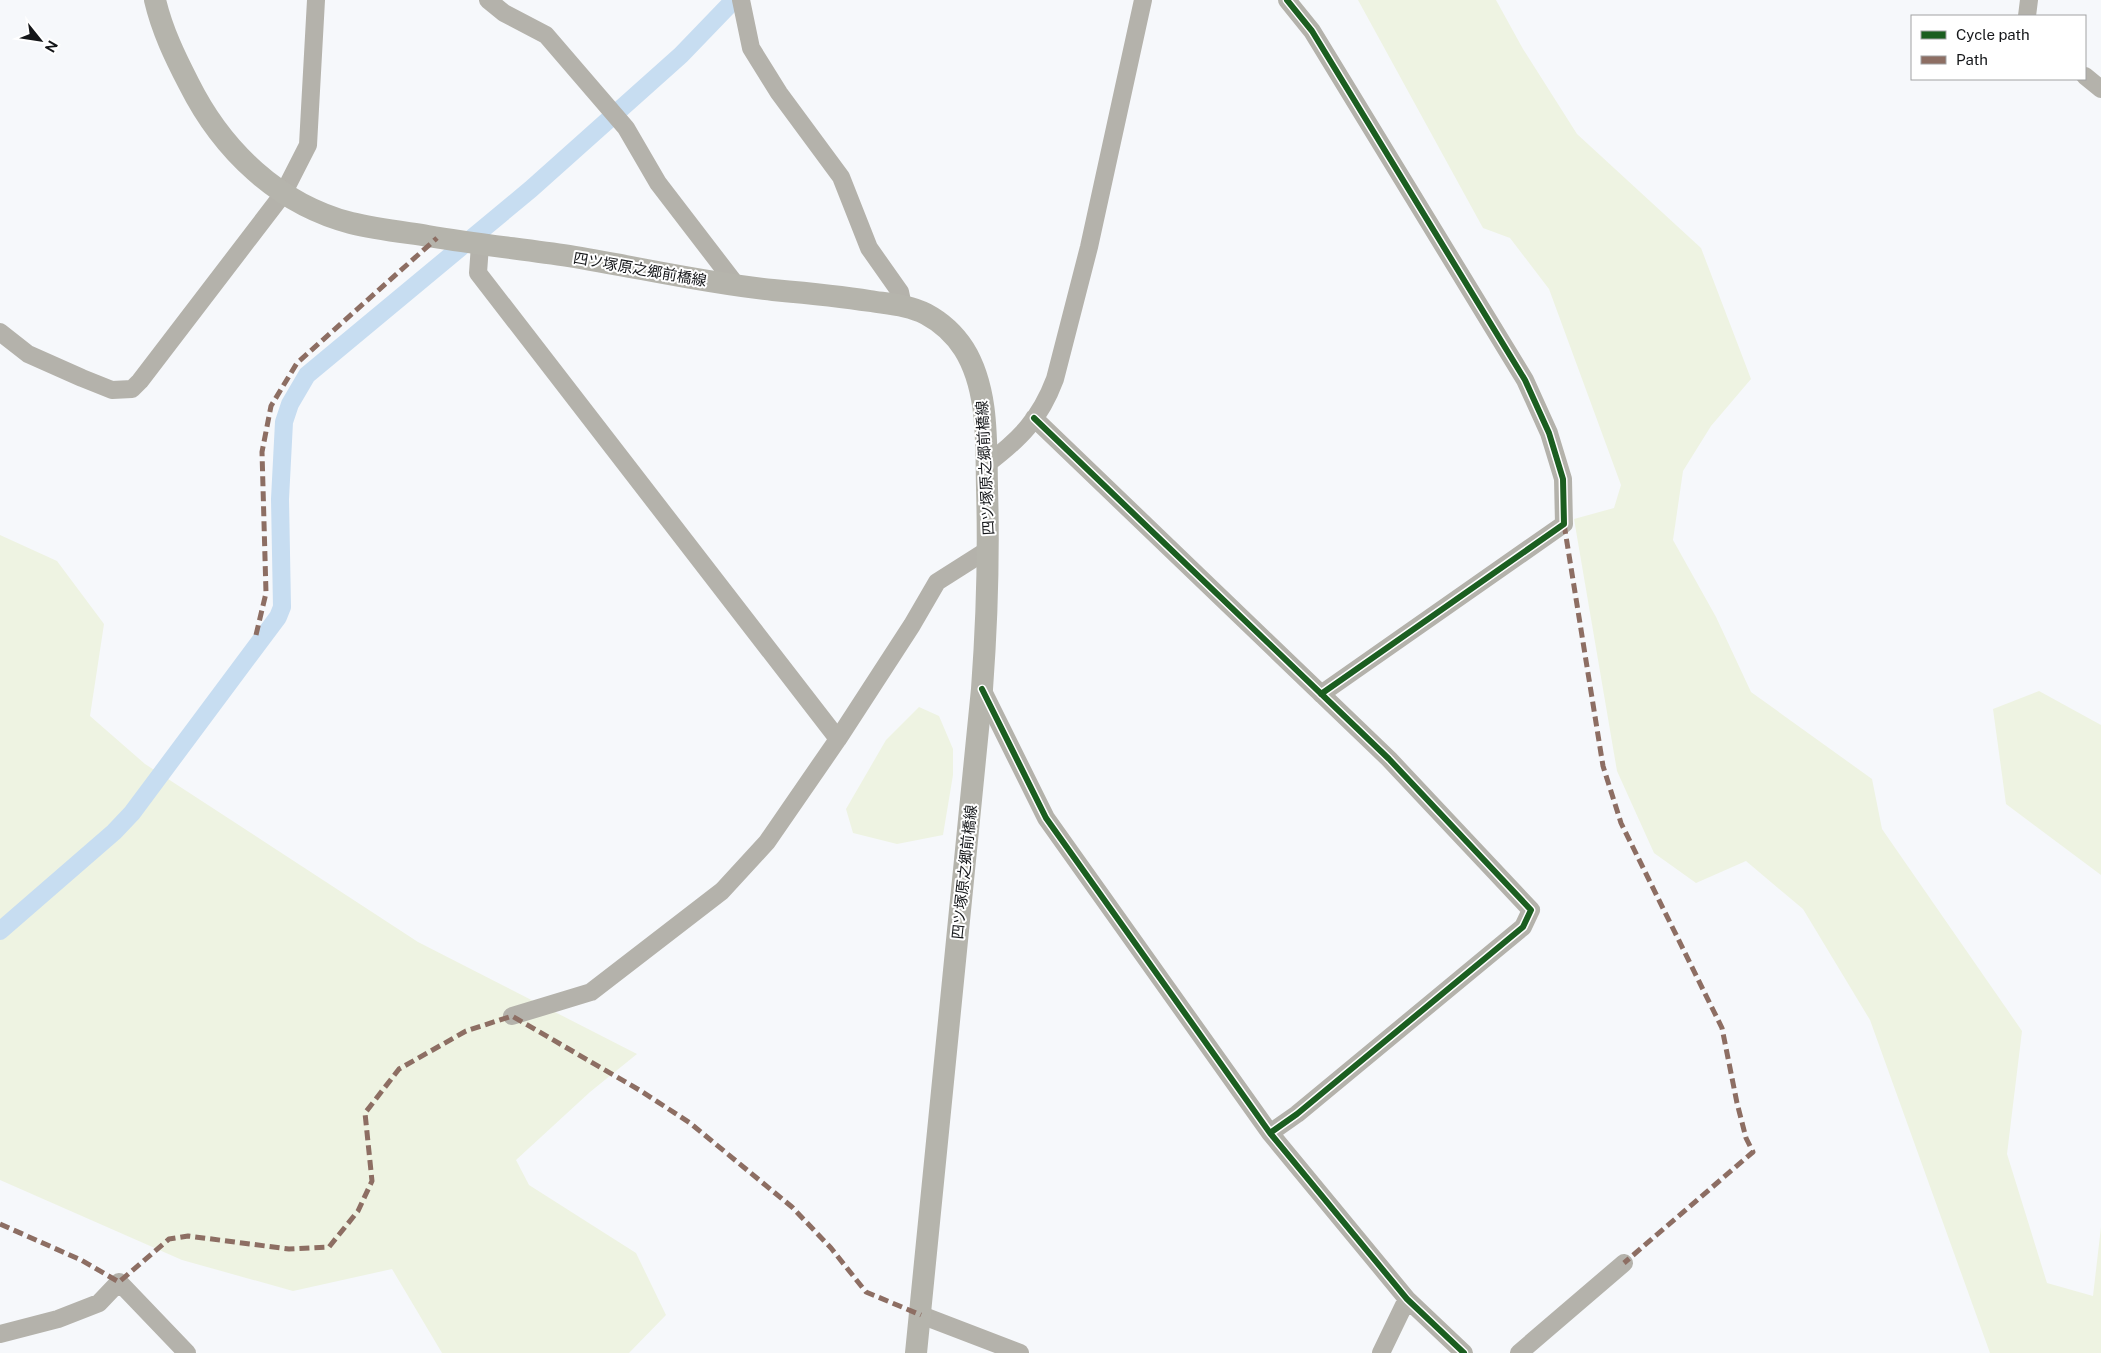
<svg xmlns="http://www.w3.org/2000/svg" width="2101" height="1353" font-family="'Public Sans','Noto Sans JP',sans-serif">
<rect width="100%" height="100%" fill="#f6f8fb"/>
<!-- green -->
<path fill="#eef3e2" d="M1358,0H1496L1523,49L1577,134L1701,248L1751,379L1711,426L1683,471L1673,540L1716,617L1751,692L1872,779L1882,829L2022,1031L2007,1154L2047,1283L2093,1296L2101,1227V1353H1990L1870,1020L1803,909L1746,861L1696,883L1654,853L1617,771L1574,519L1614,508L1621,485L1549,289L1510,238L1483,228Z
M0,535L57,561L104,624L90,716L145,764L418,942L637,1054L590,1092L516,1160L529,1185L636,1253L666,1315L629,1353H442L392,1269L293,1291L182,1260L0,1180Z
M2039,691L2101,725V875L2006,804L1993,709Z
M919,707L939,716L953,749V775L943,835L897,844L853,833L846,809L886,740Z"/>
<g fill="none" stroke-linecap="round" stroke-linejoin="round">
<!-- canal -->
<path stroke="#c7ddf1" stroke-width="18" d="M0,931L114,832L132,813L278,617L282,607L280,499L284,422L290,404L307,375L531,189L681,55L734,0"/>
<!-- minor -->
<path stroke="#b4b2ab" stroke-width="18" d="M488,0L504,13L546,35L626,128L658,183L737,286
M741,0L751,48L779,93L841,177L869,248L900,292L903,306
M1287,0L1312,31L1525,380L1549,433L1563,479L1564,524L1321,694
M2027,16L2029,0
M2085,76L2101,89
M480,245L478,273L838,739
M0,332L28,354L82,378L112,390L132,389L140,381L283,194L308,145L316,0
M1034,418L1389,759L1531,910L1523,927L1297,1114L1270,1133
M987,464C1020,439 1040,419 1055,379L1089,247L1143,0
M982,689L1046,818L1270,1133L1407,1299L1464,1353
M512,1016L591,992L722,891L767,842L838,739L912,625L937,582L989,549
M921,1315L1020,1353
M0,1334L58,1319L99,1303L119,1282L187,1353
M1381,1353L1407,1299
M1519,1353L1624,1263"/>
<!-- major -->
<path stroke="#b5b4ac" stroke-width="22" d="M155,0C162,30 175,57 189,84C222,150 278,204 351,223C376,229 402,232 428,236C475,244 522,249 569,256C637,267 704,283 773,290C806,293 838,296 870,301C889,304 909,305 926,314C941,322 955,335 964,349C989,389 986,443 987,488C989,555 987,621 982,689L916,1353"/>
<!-- quiet -->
<path stroke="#8d6e63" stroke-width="5" stroke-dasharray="10 5" stroke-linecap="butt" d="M1564,524L1603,766L1621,823L1722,1028L1737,1103L1746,1138L1753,1152L1624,1263
M256,635L266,593L262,452L271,406L297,363L437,238
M0,1224L81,1260L119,1282L169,1239L188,1236L289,1249L329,1247L358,1211L372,1181L365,1113L399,1069L466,1031L512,1016L641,1091L690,1123L792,1207L831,1248L866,1292L921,1315"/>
<defs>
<path id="cycleway" d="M1287,0L1312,31L1525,380L1549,433L1563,479L1564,524L1321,694
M1034,418L1389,759L1531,910L1523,927L1297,1114L1270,1133
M982,689L1046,818L1270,1133L1407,1299L1464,1353"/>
</defs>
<!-- cycleway casing -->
<use href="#cycleway" stroke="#fff" stroke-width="9"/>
<!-- cycleway -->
<use href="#cycleway" stroke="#1b5e20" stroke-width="6"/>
</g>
<g text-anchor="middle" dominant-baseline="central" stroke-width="4" stroke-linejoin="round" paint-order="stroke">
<!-- street labels -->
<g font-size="15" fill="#141619" stroke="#fff">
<text transform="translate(640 269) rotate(10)">四ツ塚原之郷前橋線</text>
<text transform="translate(985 468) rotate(-93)">四ツ塚原之郷前橋線</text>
<text transform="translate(964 872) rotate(-84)">四ツ塚原之郷前橋線</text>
</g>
</g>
<!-- legend -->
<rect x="1911" y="15" width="175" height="65" fill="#ffffff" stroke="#a1a2a3"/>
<rect x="1921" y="31" width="25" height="8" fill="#1b5e20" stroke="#a1a2a3"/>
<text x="1956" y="40" font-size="15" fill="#141619">Cycle path</text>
<rect x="1921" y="56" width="25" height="8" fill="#8d6e63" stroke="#a1a2a3"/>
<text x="1956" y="65" font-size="15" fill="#141619">Path</text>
<!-- north arrow -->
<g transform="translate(40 40) rotate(120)" stroke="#ffffff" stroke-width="4" paint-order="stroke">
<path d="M0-4L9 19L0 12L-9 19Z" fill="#141619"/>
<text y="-8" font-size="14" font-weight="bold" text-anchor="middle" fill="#141619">N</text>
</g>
</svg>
